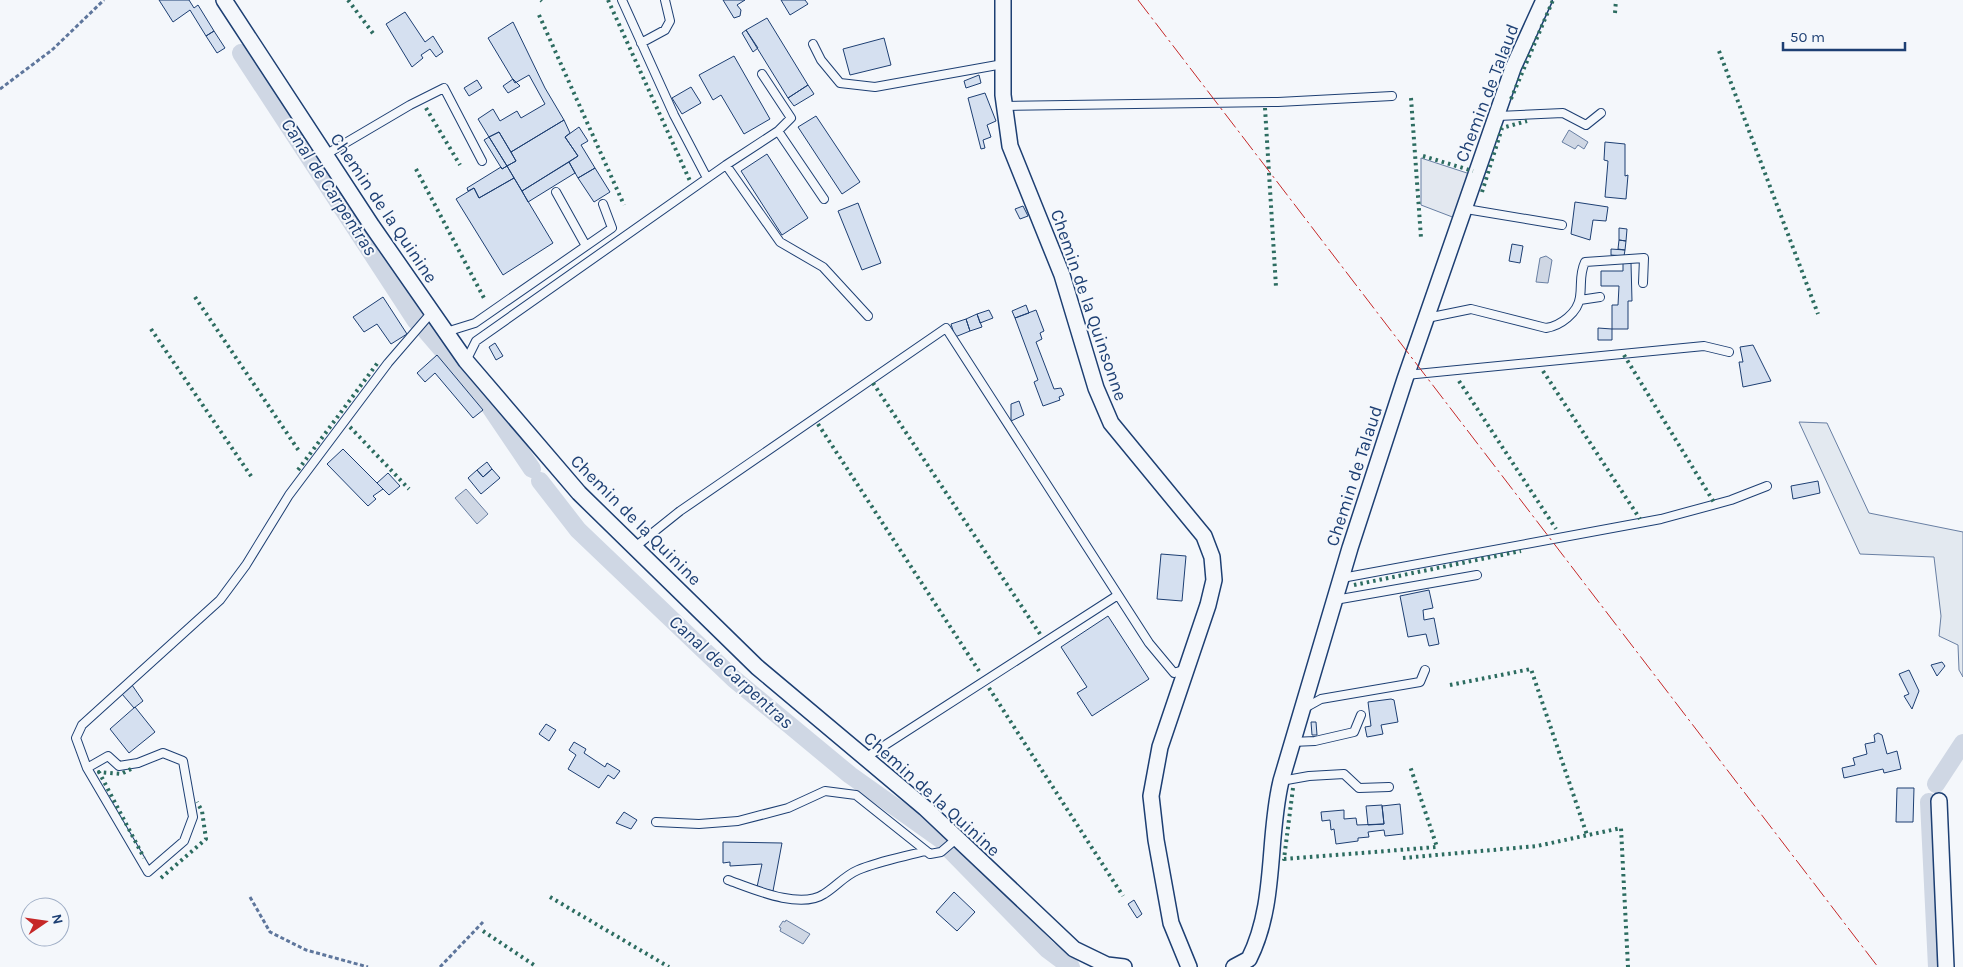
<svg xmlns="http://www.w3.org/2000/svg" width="1963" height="967" font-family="Karla,sans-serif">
<rect width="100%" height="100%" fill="#f4f7fb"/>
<!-- green -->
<path fill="#e3e9f0" stroke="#687fa3" d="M1799,422L1827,423L1869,513L1963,532V677L1959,670L1958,645L1939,636L1941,616L1934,557L1860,554Z"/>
<!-- parking -->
<path fill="#e3e8f0" stroke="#687fa3" d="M1421,158L1470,174L1455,218L1421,205Z"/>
<!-- water -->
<path fill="#cfd7e4" stroke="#687fa3" d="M1569,130L1588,142L1584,149L1578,145L1575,149L1562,142Z
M1546,256L1552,260L1548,283L1536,282L1540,258Z
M466,489L488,514L477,524L455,498Z
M786,920L810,934L803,944L780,931L781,928L779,927L783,921L785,922Z"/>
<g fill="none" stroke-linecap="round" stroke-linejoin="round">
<!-- canal -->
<path stroke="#cfd7e4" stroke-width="18" d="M241,53L416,321
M426,331L486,401L532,469
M540,481L578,530L734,679L850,775L943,841
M1936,784L1963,743
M1929,802L1937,967
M951,851L1047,949L1071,967"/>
</g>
<!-- building -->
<path fill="#d5e0f0" stroke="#1d3f73" d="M159,0H189L194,8L198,5L214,31L206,36L190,10L173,22Z
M723,0H745L737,5L741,10L740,16L734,18Z
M781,0H805L808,4L790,15Z
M405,12L425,42L433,36L443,52L436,57L430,49L421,55L423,58L412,67L386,24Z
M767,18L808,85L788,98L746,30Z
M513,22L545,88L564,120L511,152L499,132L489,137L478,119L493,109L500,121L517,111L521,118L545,104L529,75L515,83L488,38Z
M746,30L758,48L753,52L742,33Z
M214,31L225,48L217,53L206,36Z
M884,38L891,65L850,75L843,49Z
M734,56L770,119L744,134L721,95L713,100L699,75Z
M979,75L981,83L966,88L964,81Z
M513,79L520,86L508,93L503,86Z
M477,80L482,88L469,96L464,88Z
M808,85L814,94L794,106L788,98Z
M691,87L701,103L682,114L672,98Z
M985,93L996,121L987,125L991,137L983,140L985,148L981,149L968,98Z
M816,116L860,182L842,194L798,127Z
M564,120L570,133L565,137L578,156L522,191L507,166L516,161L511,152Z
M579,127L588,141L581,145L595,168L578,178L569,162L578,156L565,137Z
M499,132L516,161L507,166L489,137Z
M489,137L507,166L502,169L484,140Z
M1605,142L1625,144V176L1628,175L1626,199L1605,197L1608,161L1604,160Z
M767,154L808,218L782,235L741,171Z
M569,162L575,173L528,202L522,191Z
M507,166L514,178L479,198L474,188L468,191L467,188L501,167L502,169Z
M595,168L610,192L594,202L578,178Z
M514,178L553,243L503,275L456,199L474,188L479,198Z
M1575,202L1608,207L1606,221L1593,220L1590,240L1571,234Z
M858,203L881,263L862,270L838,211Z
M1023,206L1028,216L1020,219L1015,209Z
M1619,228L1627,229L1626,241L1619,240Z
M1619,240L1626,241L1625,250L1618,249Z
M1512,244L1523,246L1520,263L1509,261Z
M1611,249L1625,250L1624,256L1611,255Z
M1623,263H1631L1632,301H1628V329H1612V305H1618L1619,286H1601V271H1623Z
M383,297L407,334L391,344L377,324L364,332L353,317Z
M1026,305L1029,313L1015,318L1012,311Z
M989,310L993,318L980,323L977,314Z
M1036,310L1044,331L1040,333L1042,339L1036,342L1054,389L1061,388L1064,395L1059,397L1060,400L1043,406L1034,382L1038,380L1015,318Z
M977,314L982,327L970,331L966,319Z
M966,319L970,331L955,337L951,324Z
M1598,328L1612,329V340H1598Z
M495,343L503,356L496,360L489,347Z
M1753,345L1771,381L1743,387L1739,362H1743L1740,347Z
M437,355L483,410L473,418L435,373L425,382L417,373Z
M1019,401L1024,415L1011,421V404Z
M343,449L383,489L373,496L376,499L368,506L327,464Z
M487,462L492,469L483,477L477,470Z
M492,469L500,478L481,494L468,478L477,470L483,477Z
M388,473L400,486L389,495L377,483Z
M1818,481L1820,493L1793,499L1791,486Z
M1161,554L1186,556L1182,601L1157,599Z
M1429,590L1433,608L1423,610L1424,620L1434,618L1439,644L1429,646L1426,634L1408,637L1400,596Z
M1108,616L1149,679L1092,716L1077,693L1087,687L1061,647Z
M1942,662L1945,666L1937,676L1931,665Z
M1909,670L1919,691L1912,709L1904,696L1909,694L1899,674Z
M132,685L143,701L134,708L122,694Z
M1391,699L1394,700L1398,722L1381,725L1383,734L1367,737L1365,727L1371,726L1368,702Z
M135,707L155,732L129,753L110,729Z
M1311,722H1316L1317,735H1312Z
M546,724L556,730L549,741L539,734Z
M1878,733L1882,735L1887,754L1897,751L1901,769L1884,773L1883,769L1844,778L1842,768L1855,765L1853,758L1867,754L1865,744L1875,742L1874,735Z
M574,742L586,749L584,753L605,767L607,763L620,771L614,779L608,775L599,788L568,769L576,755L569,750Z
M1897,788H1914L1913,822H1896Z
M1400,804L1403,834L1385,836L1384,830L1368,832L1369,837L1358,838V841L1336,844L1334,829L1331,830L1330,820L1322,821L1321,812L1344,810V819L1356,818L1357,825L1384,824L1382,806Z
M1382,805L1384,824L1368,825L1366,806Z
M624,812L637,820L631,829L616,823Z
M723,842L782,843L773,891L757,887L762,864L730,866V862L723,863Z
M954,892L975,912L957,931L936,912Z
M1134,900L1142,914L1137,918L1128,904Z"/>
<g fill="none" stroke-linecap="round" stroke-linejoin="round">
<defs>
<path id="lane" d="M622,0L674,115L707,178
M641,43L665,30L670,21L665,0
M813,44L821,60L840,83L875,87L1003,64
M762,74L791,118L778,131
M1004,106L1278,102L1392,96
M1498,116L1563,113L1586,125L1601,113
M325,155L410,105L444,88L482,161
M726,165L778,131L824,199
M556,192L586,246
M1466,209L1562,225
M1580,300L1600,297
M1427,318L1471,309L1546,328C1560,326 1578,313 1580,297C1582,284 1579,275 1585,262L1644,258L1643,283
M446,332L475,323L612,228L603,204
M466,361L476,341L726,165L780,242L823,267L868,316
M1406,375L1704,346L1729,352
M635,547L680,511L946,328L1149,643L1174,673L1186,669
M1342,578L1661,519L1731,500L1767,486
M1335,600L1477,575
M1303,709L1321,699L1420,682L1425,670
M1292,742L1315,741L1354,732L1361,715
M865,758L1118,595
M87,768L108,756L119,766L138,763L163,753L183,761L193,817L184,841L148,872L87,768L76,738L82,725L220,600L246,565L289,495L388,363L432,312
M1281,781L1309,776L1344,774L1359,788L1389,787
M656,822L699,824L738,821L788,808L825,791L856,795L930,854L941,852L955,840
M728,880C753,889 800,910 824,894C837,886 844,876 858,870C879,861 903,857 925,851"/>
<path id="street" d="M224,0L372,226L466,361L579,493L757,667L925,808L1074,949L1107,965L1124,967
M1003,0V95L1010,146L1062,275L1096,388L1111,423L1204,536L1212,557L1214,580L1208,605L1160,747L1151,796L1156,840L1171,923L1189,967
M1939,801L1946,967
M1234,967L1249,959C1277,903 1267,839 1281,781L1350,548L1405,379L1513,68L1544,0"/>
</defs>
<!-- lane casing -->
<use href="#lane" stroke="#1d3f73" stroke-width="10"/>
<!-- street casing -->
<use href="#street" stroke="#1d3f73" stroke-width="18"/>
<!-- path -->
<path stroke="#5e769c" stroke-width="3" stroke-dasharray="4 2.5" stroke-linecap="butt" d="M0,89L52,50L104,0
M250,897L270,932L306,950L368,967
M440,967L483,922"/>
<!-- lane -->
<use href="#lane" stroke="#f4f7fb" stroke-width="8"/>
<!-- street -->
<use href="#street" stroke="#f4f7fb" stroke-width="15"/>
<!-- hedge -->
<path stroke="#2c6c60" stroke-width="4" stroke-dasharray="2.5 4" stroke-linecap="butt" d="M348,0L375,36
M541,0L542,1
M608,0L690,181
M1615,13L1616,0
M539,15L624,205
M1719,51L1818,314
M1411,98L1421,238
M1511,99L1553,0
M426,108L460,165
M1265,108L1276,287
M1423,156L1473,171
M416,169L485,300
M1482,192L1502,128L1527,121
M195,297L299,451
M151,329L253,479
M1624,355L1715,504
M1543,371L1640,519
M1459,381L1556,529
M873,383L1040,634
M818,424L979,671
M350,427L409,489
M298,470L379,361
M1354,585L1521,551
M1450,685L1531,669L1587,835
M989,688L1123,896
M131,769L121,774L99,772L144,858
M1293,788L1284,859L1437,847L1410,766
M1403,858L1537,846L1621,828L1628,967
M161,878L206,839L202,811L197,802
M550,897L669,967
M483,931L537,967"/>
<!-- power -->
<path stroke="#c62828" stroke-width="1" stroke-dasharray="18 4 2.5 4" stroke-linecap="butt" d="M1138,0L1878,967"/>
</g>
<g text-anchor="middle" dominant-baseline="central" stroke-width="4" stroke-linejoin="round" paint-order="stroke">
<!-- street labels -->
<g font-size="18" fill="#1d3f73" stroke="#f4f7fb">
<text transform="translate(1487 93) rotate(-69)">Chemin de Talaud</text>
<text transform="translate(384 208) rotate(56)">Chemin de la Quinine</text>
<text transform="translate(1089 305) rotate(71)">Chemin de la Quinsonne</text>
<text transform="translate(1354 476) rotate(-72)">Chemin de Talaud</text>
<text transform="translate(636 520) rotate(45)">Chemin de la Quinine</text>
<text transform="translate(932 794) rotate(42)">Chemin de la Quinine</text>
</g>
<!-- water labels -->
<g font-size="19" font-style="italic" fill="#1d3f73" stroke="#f4f7fb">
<text transform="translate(329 187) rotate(57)">Canal de Carpentras</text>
<text transform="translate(731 672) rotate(42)">Canal de Carpentras</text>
</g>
</g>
<!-- north arrow -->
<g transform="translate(45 922) rotate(77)"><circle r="24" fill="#f4f7fb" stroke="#9eadc5"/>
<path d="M0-4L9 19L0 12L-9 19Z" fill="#c62828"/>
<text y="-8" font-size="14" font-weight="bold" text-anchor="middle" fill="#1d3f73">N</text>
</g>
<!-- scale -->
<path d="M1783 42v8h122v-8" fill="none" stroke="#1d3f73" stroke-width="2.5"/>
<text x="1790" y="42" font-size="15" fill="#1d3f73" stroke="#f4f7fb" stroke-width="4" paint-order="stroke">50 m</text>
</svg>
